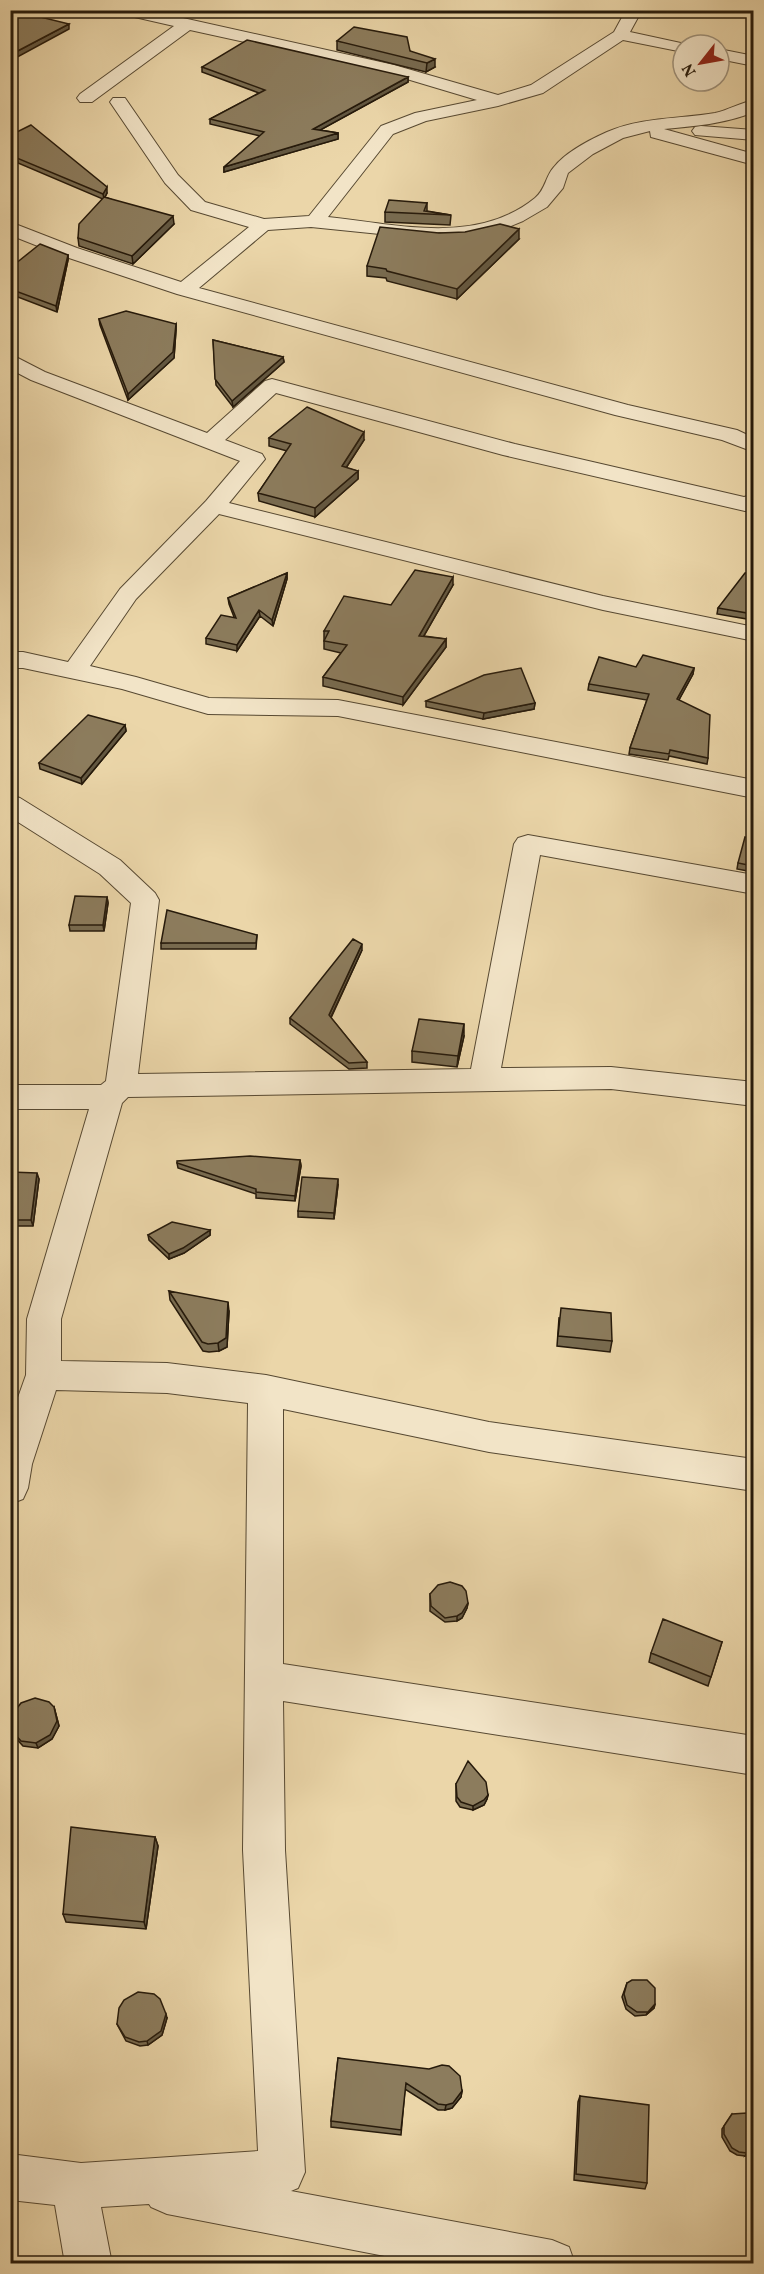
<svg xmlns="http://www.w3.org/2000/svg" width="764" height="2274" font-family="Vollkorn,serif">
<rect width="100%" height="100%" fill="#ebd6a9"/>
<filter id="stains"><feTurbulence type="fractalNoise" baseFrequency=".00333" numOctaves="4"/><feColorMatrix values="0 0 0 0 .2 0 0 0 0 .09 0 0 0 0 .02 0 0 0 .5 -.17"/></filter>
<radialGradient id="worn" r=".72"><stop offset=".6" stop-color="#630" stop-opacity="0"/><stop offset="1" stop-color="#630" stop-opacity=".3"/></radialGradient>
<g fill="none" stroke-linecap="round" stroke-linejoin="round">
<defs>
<path id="street" d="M115,10H147L394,65L498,95L531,85L614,32L626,10H642L630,32L690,45H683V52L623,40L543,93L498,106L426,121L393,134L328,217C397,224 476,246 535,198C546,189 545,177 554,167C566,152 589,140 607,132C641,117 679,119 715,113C728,110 740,103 754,100V112C725,124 694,126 664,129L754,154V165L651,137L650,131L623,138L593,154L568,173L563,188L547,207L523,221L494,233L464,239L439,240L311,227L268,230L199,288L628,405L737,430L754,438V452L722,440L615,415L177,294L63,256L10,235V222L77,248L181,282L249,227L191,210L165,183L110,102L113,98H125L178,175L205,202L264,219L309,216L381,126L415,113L477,100L390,74L190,30L92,102H80L77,98L80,94L174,26L117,13Z
M719,49L754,56V66L719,59Z
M701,126L754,130V140L695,135L692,131L695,127Z
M10,354L45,372L207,433L265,381L272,379L515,444L744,497L754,494V509L745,511L503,455L276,393L225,440L262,454L265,459L229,503L603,596L754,627V641L603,610L219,514L136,599L90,666L136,677L209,698L338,700L754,780V798L338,716L208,714L122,689L23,668H10V652H23L68,662L120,589L206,501L240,461L31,380L10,369Z
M10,795L20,798L120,860L155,893L159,900L138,1074L471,1069L514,844L518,838L528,835L754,875V894L540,855L501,1068L611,1067L754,1082V1106L611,1089L128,1097L122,1103L61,1319V1361L167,1363L266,1375L489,1422L754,1459V1491L489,1452L283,1409V1664L754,1736V1775L283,1701L285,1850L305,2172L298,2188L291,2191L552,2240L569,2247L575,2264H426L167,2214L151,2207L149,2204L101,2207L112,2264H65L55,2205L10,2200V2154L81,2163L258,2151L243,1850L248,1403L167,1393L56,1390L32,1464L28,1488L23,1499L10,1504V1420L26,1375L27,1319L89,1109H10V1085H101L106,1081L131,903L100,874L10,817Z"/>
</defs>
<!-- street casing -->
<use href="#street" stroke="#574932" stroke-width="2"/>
<!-- street -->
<use href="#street" fill="#f2e4c7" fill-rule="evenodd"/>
</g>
<!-- wall -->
<path fill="#786b50" stroke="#261a0b" stroke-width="1.5" d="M337,41L410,51L435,67L426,72L337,50Z
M202,67L408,77V82L320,130L338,133V139L224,172V167L260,136L210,124V119L259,93L202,72Z
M10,132L107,193L105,197L174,224L133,264L79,246L78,238L103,199L18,163Z
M427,203V211L451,215L450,225L385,222V212Z
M439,233L519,239L457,299L387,281L386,278L367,276V266Z
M68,255V260L57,312L10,294V268Z
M99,319L176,324V330L174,358L128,400L100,325Z
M213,340L283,357L284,362L233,407L216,385Z
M269,438L364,440L346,468L358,471V479L315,517L259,501L258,493L287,451L269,446Z
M753,572V620L717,614L718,608Z
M287,573V579L273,626L260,616L237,651L206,644V638L234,617L229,604L228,598Z
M453,585L424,636L446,639V647L403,705L323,686V677L341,653L324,649V631L391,605Z
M636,667L694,668L693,674L679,700L708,758L707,764L669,756L668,760L629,754L630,748L647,700L588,690L589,684Z
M426,701L535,703L534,709L483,719L426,707Z
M125,725L126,731L82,784L40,769L39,763Z
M753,839V872L737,869L738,863Z
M107,897L108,903L104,931H70L69,925Z
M257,935L256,949H161V943Z
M362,950L331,1018L367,1062V1068L349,1069L290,1024V1018Z
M464,1036L457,1067L412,1062V1051Z
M300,1160L301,1166L295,1201L256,1198V1194L178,1168L177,1163Z
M10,1172L39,1179L33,1226H10Z
M338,1185L334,1219L298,1217V1211Z
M210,1230V1235L184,1253L169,1259L149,1240L148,1235Z
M169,1291L229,1311L227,1347L219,1351L209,1352L203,1351L170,1300Z
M559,1318L612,1341L610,1352L557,1346Z
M430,1594L468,1603L467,1608L462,1618L457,1621L445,1622L430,1611Z
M722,1642L708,1686L649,1662L651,1653Z
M54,1707L59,1726L52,1739L38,1748L23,1746L13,1735L11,1730Z
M456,1784L488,1795L487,1799L484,1805L473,1810L460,1807L456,1801Z
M155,1837L158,1846L146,1929L66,1922L63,1914Z
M627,1983L655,2004L654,2008L646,2015L635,2016L626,2009L622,1997Z
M167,2018L162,2035L148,2045L140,2046L126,2041L117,2024Z
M338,2058L462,2091L461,2097L452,2108L445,2110H438L405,2089L401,2135L331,2127V2121Z
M580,2096L647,2183L645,2189L574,2180L578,2102Z
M732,2114L753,2153L745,2156L737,2155L730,2151L722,2137V2129Z"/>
<!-- shaded-wall -->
<path fill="#625741" stroke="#261a0b" stroke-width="1.5" d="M39,10H48L32,21V15Z
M69,24V29L10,61V55Z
M435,59V67L426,72L427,63Z
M408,77V82L313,134V129Z
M338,133V139L224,172V167Z
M17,158L18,163L10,168V162Z
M107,187V193L104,199L103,194Z
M173,216L174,224L133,264L132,256Z
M519,229V239L457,299V289Z
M68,255V260L57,312L56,306Z
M176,324V330L174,358L128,400V394Z
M283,357L284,362L233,407L232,401Z
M364,432V440L342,474V466Z
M358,471V479L315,517V508Z
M287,573V579L273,626L272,620Z
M453,577V585L419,644V636Z
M259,610L260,616L237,651V645Z
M446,639V647L403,705V697Z
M694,668L693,674L676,705L677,699Z
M535,703L534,709L483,719L484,713Z
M125,725L126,731L82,784L81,778Z
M107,897L108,903L104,931L103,925Z
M362,944V950L329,1021V1015Z
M464,1024V1036L457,1067L458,1056Z
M300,1160L301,1166L295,1201V1196Z
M37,1173L39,1179L33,1226L31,1220Z
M338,1179V1185L334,1219V1213Z
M210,1230V1235L184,1253L169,1259V1254Z
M228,1302L229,1311L227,1347L219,1351L218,1343Z
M468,1603L467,1608L462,1618L457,1621V1616Z
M54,1707L59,1726L52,1739L38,1748L36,1743Z
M488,1795L487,1799L484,1805L473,1810V1806Z
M155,1837L158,1846L146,1929L144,1922Z
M655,2004L654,2008L646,2015L648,2012Z
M166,2014L167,2018L162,2035L148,2045L147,2041Z
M462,2091L461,2097L452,2108L445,2110L446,2105Z
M753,2151V2153L745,2156L747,2153Z"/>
<!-- building -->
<path fill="#8c7c5d" stroke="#261a0b" stroke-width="1.5" d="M10,10H39L32,15L69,24L10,55Z
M354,27L407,37L410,51L435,59L427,63L337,41Z
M247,40L408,77L313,129L338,133L224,167L264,132L210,119L265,90L202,67Z
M31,125L107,187L103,194L17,158L10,162V132L15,133Z
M104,197L173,216L132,256L78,238L79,224Z
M389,200L427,203L424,211L451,215L385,212Z
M500,224L519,229L457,289L387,271L386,269L367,266L380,227L439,233L465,232Z
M40,244L68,255L56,306L10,289V268Z
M126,311L176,324L173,352L128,394L99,319Z
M213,340L283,357L232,401L215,379Z
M307,407L364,432L342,466L358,471L315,508L258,493L291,444L269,438Z
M415,570L453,577L419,636L446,639L403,697L323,677L347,645L324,641L329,631H324L344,596L391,605Z
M753,572V614L718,608L745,573Z
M287,573L272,620L259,610L237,645L206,638L221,615L236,618L228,598Z
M643,655L694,668L677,699L710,715L708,758L670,750L669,754L630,748L649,694L589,684L599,657L636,667Z
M521,668L535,703L484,713L426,701L484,675Z
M88,715L125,725L81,778L39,763Z
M745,837L753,839V866L738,863Z
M75,896L107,897L103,925H69Z
M167,910L257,935L256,943H161Z
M353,939L362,944L329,1015L367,1062L349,1063L290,1018Z
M419,1019L464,1024L458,1056L412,1051Z
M250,1156L300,1160L295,1196L256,1192V1189L177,1163V1161Z
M10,1172L37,1173L31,1220H10Z
M302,1177L338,1179L334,1213L298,1211Z
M172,1222L210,1230L183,1248L169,1254L148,1235Z
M169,1291L228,1302L226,1338L218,1343L208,1344L202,1342Z
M561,1308L611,1313L612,1341L558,1336Z
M450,1582L462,1586L466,1591L468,1603L462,1613L457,1616L445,1618L431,1606L430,1594L438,1585Z
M663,1619L722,1642L711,1677L651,1653Z
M35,1698L49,1702L54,1707L57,1721L50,1735L36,1743L21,1741L11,1730V1716L21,1703Z
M468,1761L486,1782L488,1795L484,1800L473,1806L461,1802L457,1797L456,1784Z
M71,1827L155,1837L144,1922L63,1914Z
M632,1980H647L655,1988V2004L648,2012H637L627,2005L624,1994L627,1983Z
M138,1992L154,1994L160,1999L166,2014L161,2031L147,2041L139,2042L125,2037L117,2024L119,2008L124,2000Z
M338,2058L429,2069L442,2065L449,2066L460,2076L462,2091L453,2103L446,2105L438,2104L406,2083L401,2130L331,2121Z
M580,2096L649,2105L647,2183L576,2174Z
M747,2113L753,2117V2151L747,2153L739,2152L732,2148L724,2134V2126L732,2114Z"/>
<!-- margin -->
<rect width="764" height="2274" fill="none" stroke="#ebd6a9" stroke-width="36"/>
<rect x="12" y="12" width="740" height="2250" fill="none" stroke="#261a0b" stroke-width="3"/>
<rect x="18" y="18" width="728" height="2238" fill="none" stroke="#261a0b" stroke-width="1.5"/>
<!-- north arrow -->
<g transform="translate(701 63) rotate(239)"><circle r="28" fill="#f2e4c7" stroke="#a0937c" stroke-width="1.5"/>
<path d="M0-4.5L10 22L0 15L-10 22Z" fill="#8f2418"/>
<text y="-9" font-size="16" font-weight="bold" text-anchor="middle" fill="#261a0b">N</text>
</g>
<rect width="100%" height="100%" filter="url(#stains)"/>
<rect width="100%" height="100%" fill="url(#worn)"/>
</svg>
